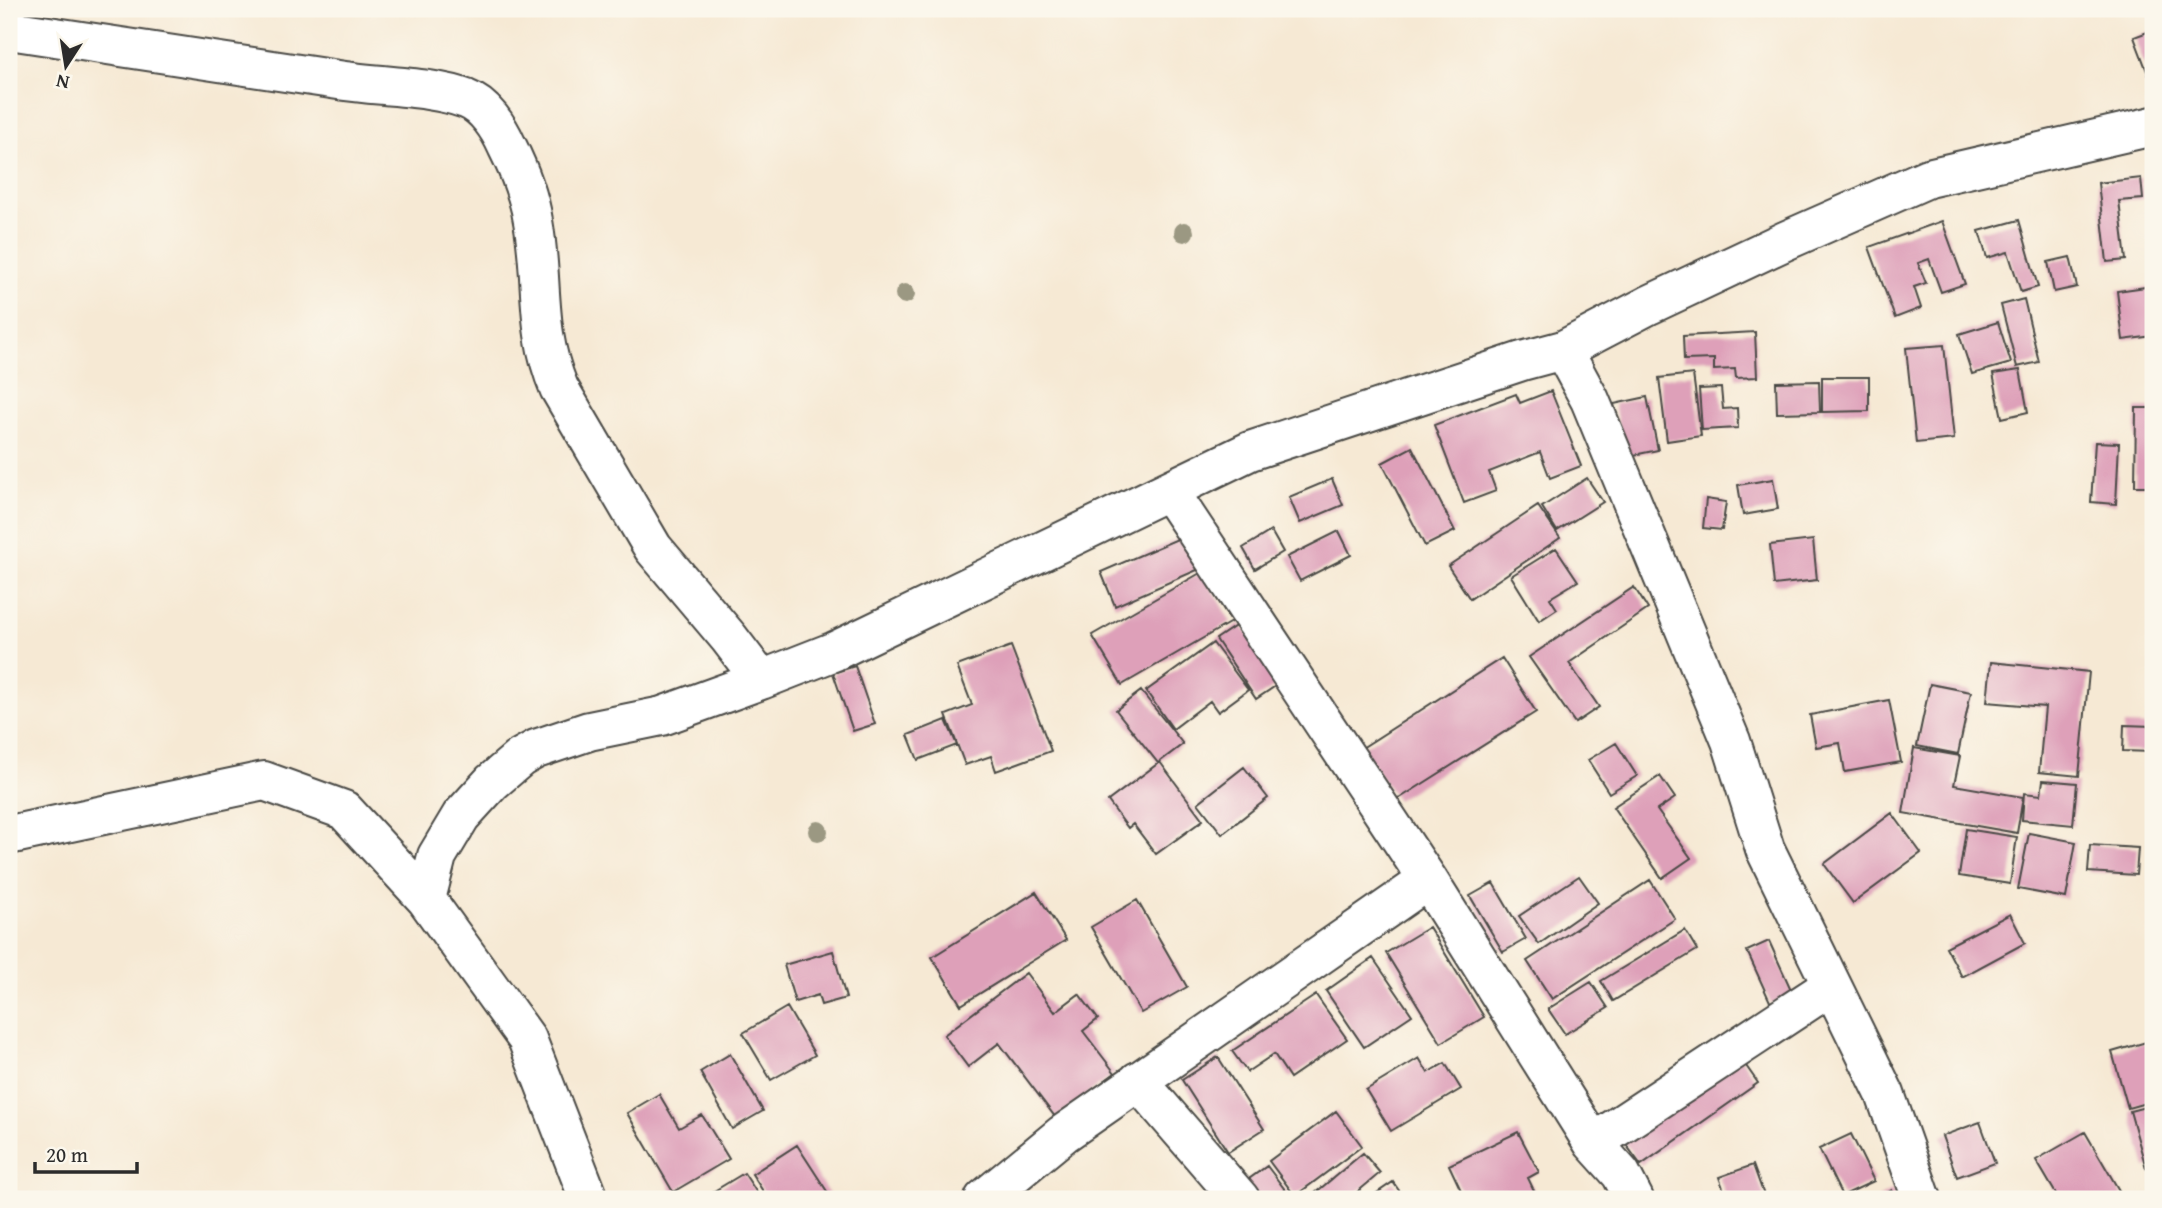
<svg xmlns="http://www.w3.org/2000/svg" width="2162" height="1208" font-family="'Gentium Book Plus',serif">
<rect width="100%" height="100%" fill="#fbf7ec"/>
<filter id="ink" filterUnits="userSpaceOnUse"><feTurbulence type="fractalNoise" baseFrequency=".0143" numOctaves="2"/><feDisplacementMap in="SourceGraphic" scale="14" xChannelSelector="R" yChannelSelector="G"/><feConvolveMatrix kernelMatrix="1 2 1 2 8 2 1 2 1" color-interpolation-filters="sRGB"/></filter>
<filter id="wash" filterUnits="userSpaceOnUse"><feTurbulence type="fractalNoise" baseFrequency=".00686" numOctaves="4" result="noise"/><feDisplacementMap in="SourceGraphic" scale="28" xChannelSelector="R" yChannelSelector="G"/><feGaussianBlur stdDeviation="1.57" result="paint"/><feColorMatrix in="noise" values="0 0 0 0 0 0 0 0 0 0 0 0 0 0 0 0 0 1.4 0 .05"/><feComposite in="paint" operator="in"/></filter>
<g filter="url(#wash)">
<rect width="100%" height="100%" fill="#f6e9d4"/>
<g id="blocks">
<!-- building -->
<path fill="#dea0b9" d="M2153,30V77L2150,79L2134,37Z
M2141,178L2143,199L2119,201L2126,260L2107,262L2098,183Z
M2019,220L2038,287L2021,292L2008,252L1987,258L1979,231Z
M1942,221L1965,284L1941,292L1929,259L1918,263L1926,283L1914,287L1921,308L1895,318L1869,247Z
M2070,257L2077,287L2054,292L2048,262Z
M2153,286V336L2123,340L2117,291Z
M2024,299L2039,362L2017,367L2001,305Z
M1998,322L2011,363L1972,374L1959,334Z
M1755,332L1757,377L1736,378L1735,369L1714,370V359L1684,360L1683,336Z
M1944,345L1954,439L1916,443L1906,348Z
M2020,370L2028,412L2002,418L1993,374Z
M1693,374L1701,436L1667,441L1659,378Z
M1822,377H1869V411L1822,412Z
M1819,381L1820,412L1777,413L1776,382Z
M1721,388L1723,409L1737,408L1738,428L1702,430L1699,389Z
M1551,391L1581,466L1550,478L1540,452L1489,472L1496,491L1464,503L1434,425L1516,394L1520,403Z
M1647,397L1658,450L1624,457L1614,404Z
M2136,408H2153V486H2135Z
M2095,442L2119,443L2116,504L2091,502Z
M1412,447L1455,531L1425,546L1382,463Z
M1587,478L1603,502L1557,531L1542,507Z
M1332,479L1343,505L1300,523L1289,497Z
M1773,479L1778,509L1743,515L1738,485Z
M1706,499L1726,502L1722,530L1703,528Z
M1538,506L1560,538L1470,599L1448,566Z
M1271,531L1283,552L1255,569L1243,548Z
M1339,531L1351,555L1300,581L1287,557Z
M1189,534L1204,567L1115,606L1101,572Z
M1813,540L1817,580L1774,585L1770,545Z
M1556,548L1578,581L1550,598L1557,609L1539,621L1511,576Z
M1202,572L1231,622L1122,685L1092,635Z
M1634,587L1648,609L1569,663L1599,707L1575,723L1529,657Z
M1240,623L1280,683L1256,699L1216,639Z
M1213,643L1248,690L1218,712L1210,701L1173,729L1146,691Z
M1011,646L1051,751L996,771L991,756L965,765L946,715L972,705L957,666Z
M1502,658L1536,712L1397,800L1362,748Z
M1991,662L2089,672L2079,776L2039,772L2045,707L1987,702Z
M855,666L875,724L853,731L833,673Z
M1930,684L1971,692L1958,754L1917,746Z
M1141,691L1183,744L1158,763L1116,710Z
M1889,700L1901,762L1845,772L1840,743L1816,747L1810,715Z
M946,720L957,745L918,760L908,735Z
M2124,725L2153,726V752L2123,751Z
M1616,743L1637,776L1609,793L1588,760Z
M1914,748L1960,756L1954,785L2023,797L2017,833L1903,813Z
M1160,762L1203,820L1156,854L1133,824L1128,828L1108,801Z
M1244,767L1268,798L1222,834L1198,803Z
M1660,776L1675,798L1657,810L1691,858L1662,878L1613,807Z
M2043,780L2077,783L2073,825L2022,820L2024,793L2041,795Z
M1892,813L1921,853L1853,903L1824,864Z
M1966,829L2017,837L2010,884L1959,876Z
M2029,833L2076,842L2066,898L2018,889Z
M2090,845L2138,848L2136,875L2088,872Z
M1579,876L1598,903L1539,944L1519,916Z
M1650,880L1675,919L1552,999L1527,961Z
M1493,883L1526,939L1503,952L1470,896Z
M1036,892L1066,940L961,1005L932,957Z
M1137,900L1187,987L1141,1013L1091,927Z
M2010,914L2025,943L1962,977L1946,947Z
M1429,927L1484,1017L1441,1043L1386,953Z
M1685,930L1697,950L1613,1001L1601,981Z
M1769,941L1793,994L1771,1004L1747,951Z
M833,951L846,998L821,1005L818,995L795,1002L784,965Z
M1373,958L1412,1015L1364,1047L1326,991Z
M1026,973L1055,1012L1079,994L1098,1019L1083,1031L1115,1073L1056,1118L999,1043L968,1067L944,1035Z
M1591,982L1608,1008L1565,1034L1548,1009Z
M1316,995L1347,1039L1290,1078L1274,1054L1247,1072L1232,1051Z
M787,1007L815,1055L771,1080L743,1033Z
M2153,1040V1101L2128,1108L2112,1052Z
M1737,1053L1758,1083L1641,1165L1619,1135Z
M730,1054L763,1111L732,1129L700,1072Z
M1218,1057L1264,1129L1228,1152L1182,1080Z
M1419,1058L1428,1073L1445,1063L1461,1089L1391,1131L1366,1090Z
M659,1094L679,1128L702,1115L729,1159L673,1192L627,1113Z
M2153,1105V1166L2146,1168L2130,1111Z
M1336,1111L1362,1146L1295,1196L1269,1161Z
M1980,1122L1995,1163L1957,1177L1942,1136Z
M1518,1132L1539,1172L1528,1178L1538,1199H1465L1449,1165Z
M2085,1132L2124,1199H2059L2036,1160Z
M1851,1134L1874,1181L1842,1196L1819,1149Z
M797,1145L832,1199H768L752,1174Z
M1363,1153L1380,1173L1349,1199H1308Z
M1753,1165L1765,1198L1727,1199L1719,1177Z
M1267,1166L1292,1199H1254L1242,1184Z
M744,1173L761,1199H701Z
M1393,1182L1405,1199H1368Z
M1892,1190L1897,1199H1877Z"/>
</g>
</g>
<g filter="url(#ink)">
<use href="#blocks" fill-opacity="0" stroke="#494844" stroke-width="2"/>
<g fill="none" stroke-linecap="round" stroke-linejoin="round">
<defs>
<path id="street" d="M9,30C121,47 233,64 345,81C380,86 436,87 466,99C485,106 499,128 507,146C519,170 529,195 533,221C544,281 534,328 559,388L653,548L729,638L761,680
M1563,350L1590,400L1731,741L1765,849L1885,1094L1922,1199
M1169,491L1428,880L1593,1143L1621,1174L1634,1199
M9,835L264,781L344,810L426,899L527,1039L589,1199
M426,899L437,856L461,816L492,782L520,758L536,749L589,731L662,716L761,680L835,651L1250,451L1522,361L1563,350L1649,305L1785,241L1928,178L2153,126
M1138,1081L1240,1199
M1593,1143L1831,986
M984,1199L1063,1134L1428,880"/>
</defs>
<!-- street casing -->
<use href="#street" stroke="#494844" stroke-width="42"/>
<!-- street -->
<use href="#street" stroke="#fff" stroke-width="38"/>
</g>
<!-- trees -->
<g fill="#9b9882">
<circle cx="1184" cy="232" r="10"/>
<circle cx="905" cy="294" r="10"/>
<circle cx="818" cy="831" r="10"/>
</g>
</g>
<!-- margin -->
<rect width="2162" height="1208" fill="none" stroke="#fbf7ec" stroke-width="35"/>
<!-- north arrow -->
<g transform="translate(66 66) rotate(192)" stroke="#fbf7ec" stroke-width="5" paint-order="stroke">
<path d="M0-5L12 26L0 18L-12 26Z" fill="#2b2b2b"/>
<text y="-10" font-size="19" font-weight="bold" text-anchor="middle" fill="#2b2b2b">N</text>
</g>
<!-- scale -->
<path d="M35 1162v10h102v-10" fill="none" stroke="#2b2b2b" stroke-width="3.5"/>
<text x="46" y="1162" font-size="21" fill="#2b2b2b" stroke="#fbf7ec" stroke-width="5" paint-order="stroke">20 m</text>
</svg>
